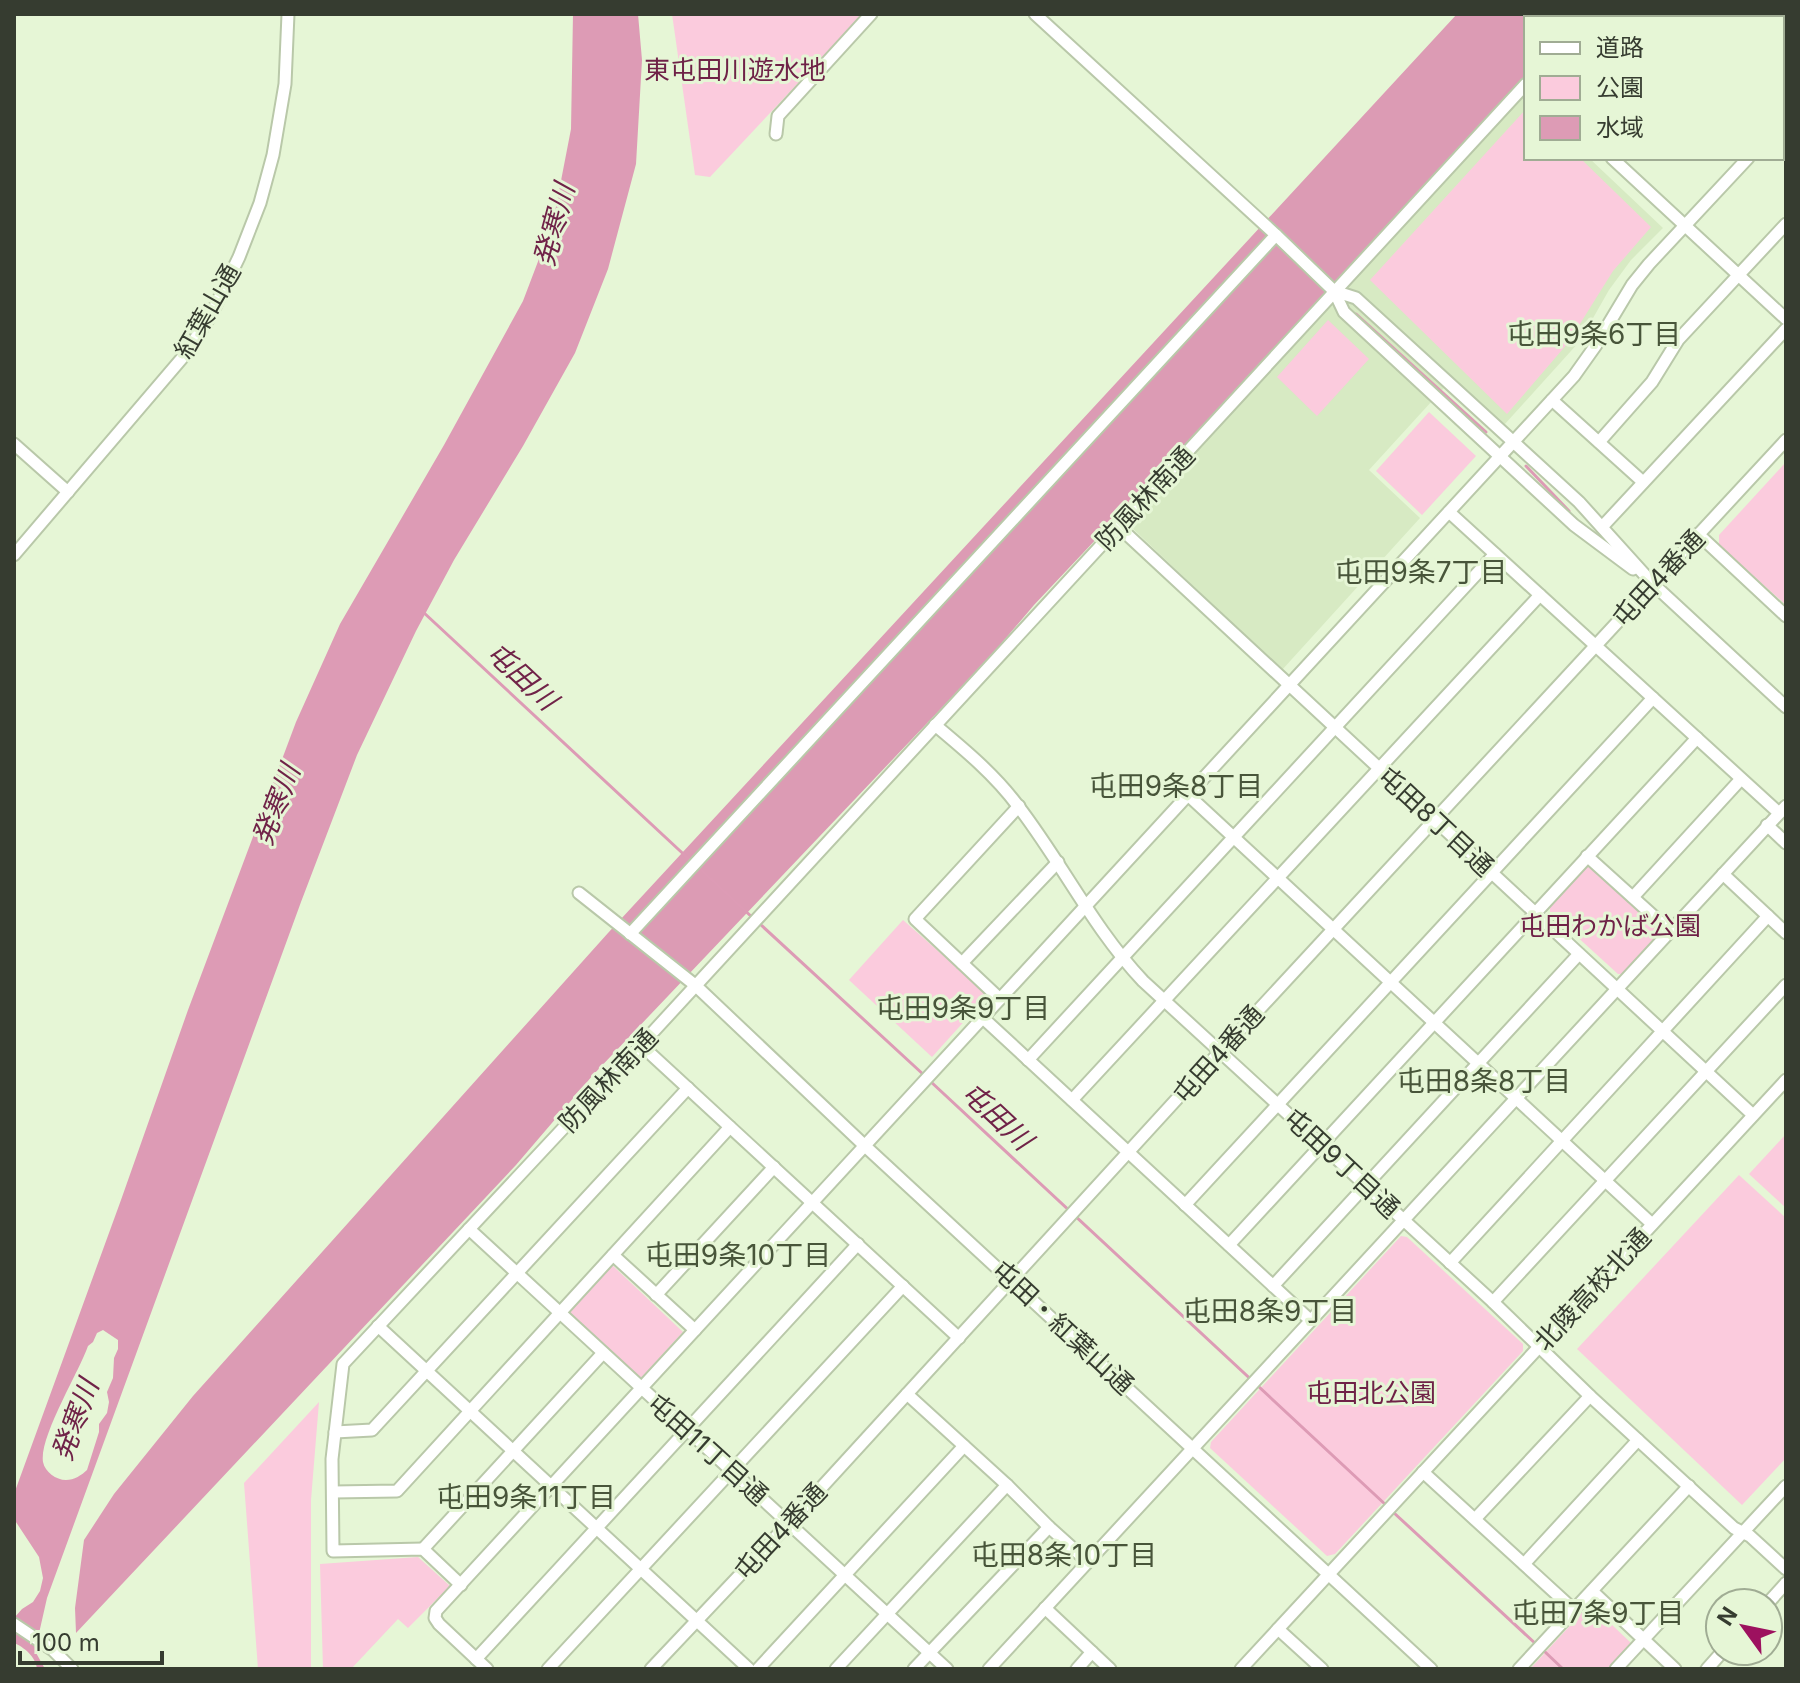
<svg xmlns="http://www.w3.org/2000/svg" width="1800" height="1683" font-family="Inter,'Noto Sans JP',sans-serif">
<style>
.built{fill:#d7eac3}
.green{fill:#fbcbdd}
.forest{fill:#dc9bb4}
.water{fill:#dd9bb5;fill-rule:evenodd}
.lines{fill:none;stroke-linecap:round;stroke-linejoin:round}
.stream{stroke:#dd9bb5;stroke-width:3}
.minor-casing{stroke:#b9c8a9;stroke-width:15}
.minor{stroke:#fff;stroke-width:11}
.labels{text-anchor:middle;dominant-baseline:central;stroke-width:6;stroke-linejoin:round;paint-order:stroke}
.park-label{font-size:26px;fill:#6f2247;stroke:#e6f6d6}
.street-label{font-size:26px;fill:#363c30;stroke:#e6f6d6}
.water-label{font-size:28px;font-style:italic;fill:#702348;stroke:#e6f6d6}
.neighbourhood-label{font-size:28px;fill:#48553a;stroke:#e6f6d6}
</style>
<rect width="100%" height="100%" fill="#e6f6d6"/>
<path class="built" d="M1524 96 1526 98V158H1589L1663 228 1631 260 1609 290 1580 341 1504 425 1453 378 1369 470 1420 518 1282 670 1129 525Z"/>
<g class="green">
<path d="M672 14H863L710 177 695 175Z"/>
<path d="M1526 109V158H1580L1651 227 1613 271 1568 343 1507 414 1370 280Z"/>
<path d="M1328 320 1369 359 1317 416 1277 377Z"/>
<path d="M1429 412 1476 456 1422 515 1376 471Z"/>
<path d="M1786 462V605L1719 545V535Z"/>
<path d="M1587 866H1591L1659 930V936L1624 974H1618L1550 912V906Z"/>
<path d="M903 920 988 995 932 1057 849 980Z"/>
<path d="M1786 1134V1208L1749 1174Z"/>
<path d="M1739 1175 1786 1218V1458L1742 1505 1577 1349Z"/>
<path d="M1401 1236 1407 1237 1523 1344V1351L1335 1554 1327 1556 1210 1448 1211 1442Z"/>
<path d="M612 1265 683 1332 641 1378 568 1313Z"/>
<path d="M319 1402 311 1500V1669H258L244 1483Z"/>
<path d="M418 1557 450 1586 408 1628 398 1619 351 1669H323L320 1564Z"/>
<path d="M1590 1604 1631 1643 1607 1669H1530Z"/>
</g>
<path class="forest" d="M1457 14H1585L1581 18H1526V78L1349 271 1034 605 989 658 593 1075 516 1165 76 1633 75 1608 84 1540 114 1494 193 1396 608 933Z"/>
<path class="water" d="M573 14H638L642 60 636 164 608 269 575 353 523 446 454 560 416 631 357 755 301 902 47 1598 35 1651 45 1669H37C36 1657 24 1647 14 1643V1618L22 1609 33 1602 40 1591 43 1578 39 1557 14 1519V1494L121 1200 188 1010 296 722 340 624 444 445 523 301 553 222 571 129ZM103 1330 118 1340V1349L114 1358 113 1378 107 1392 109 1402 107 1413 99 1424V1432L87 1470C82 1475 74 1480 66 1480 56 1480 45 1472 43 1462 39 1437 79 1372 88 1346L93 1342 97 1333Z"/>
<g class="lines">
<g class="stream">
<path d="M1734 14 1738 18"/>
<path d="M1782 58 1786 62"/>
<path d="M1356 314 1486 432"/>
<path d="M1526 466 1569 511"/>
<path d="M422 611 692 862"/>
<path d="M698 867 754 919"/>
<path d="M760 924 925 1076"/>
<path d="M930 1081 1387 1506"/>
<path d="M1393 1512 1537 1645"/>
<path d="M1543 1650 1563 1669"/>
</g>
<g class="minor-casing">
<g id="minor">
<path d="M1587 18 1591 14"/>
<path d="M1782 121 1786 116"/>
<path d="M776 134 778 116 871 14"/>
<path d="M1612 158 1786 319"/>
<path d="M1276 235 1334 291 1344 312 1574 525 1633 569"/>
<path d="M1334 291 1356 298 1579 502 1653 584 1786 707"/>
<path d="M1552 400 1643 482"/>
<path d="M1599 442 1652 382 1678 340 1786 224"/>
<path d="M14 444 68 492"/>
<path d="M1449 512 1779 813"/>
<path d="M1119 527 1753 1115"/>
<path d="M1602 527 1786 329"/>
<path d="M1698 534 1786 616"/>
<path d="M14 555 183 357 211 315 239 257 260 203 273 155 285 84 288 14"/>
<path d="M935 725C965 750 995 775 1018 806 1062 863 1093 928 1143 981L1493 1302 1590 1396 1734 1528 1750 1536 1786 1569"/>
<path d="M1188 795 1652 1224"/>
<path d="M1767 825 1786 843"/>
<path d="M1587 856 1670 931"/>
<path d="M1723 874 1786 933"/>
<path d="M579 893 695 985 865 1146 1431 1669"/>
<path d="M1633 897 1741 779"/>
<path d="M630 934 1276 235 1035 14"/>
<path d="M962 963 1058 862"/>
<path d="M1000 999 915 919 1019 806"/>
<path d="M983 1018 1310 1320"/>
<path d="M641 1045 959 1338"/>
<path d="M1028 1060 1495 554"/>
<path d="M1072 1100 1540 595"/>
<path d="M1185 1205 1653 698"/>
<path d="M469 1229 947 1669"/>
<path d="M1229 1245 1697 738"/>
<path d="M613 1255 695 1330"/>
<path d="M1450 1263 1768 916"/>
<path d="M1273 1286 1579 954"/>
<path d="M656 1295 774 1167"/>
<path d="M1493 1302 1786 985"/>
<path d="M378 1326 749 1669"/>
<path d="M907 1394 1007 1485 1049 1527 1088 1562"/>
<path d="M335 1432 372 1430 688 1088"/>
<path d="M1423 1472 1574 1610"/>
<path d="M333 1492 397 1491 730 1127"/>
<path d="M1475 1519 1590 1396"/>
<path d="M423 1549 603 1353"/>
<path d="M1524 1564 1638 1440"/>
<path d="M461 1585 423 1549 333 1551 332 1459 343 1364 641 1045 1526 84"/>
<path d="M1592 1591 1675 1669"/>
<path d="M1768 1603 1786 1583"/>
<path d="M1045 1608 1110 1669"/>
<path d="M14 1624 53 1650 72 1669"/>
<path d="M1278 1629 1322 1669"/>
<path d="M476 1659 858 1244"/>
<path d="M487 1669 439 1624 435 1618 436 1611 1574 376 1596 345 1632 285 1649 264 1748 158"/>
<path d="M548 1669 903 1286"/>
<path d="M651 1669 789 1523 1228 1043 1786 440"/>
<path d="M758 1669 964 1446"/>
<path d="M836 1669 1007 1485"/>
<path d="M914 1669 1049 1527"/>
<path d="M989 1669 1786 806"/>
<path d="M1077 1669 1092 1652"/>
<path d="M1241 1669 1786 1080"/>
<path d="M1519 1669 1689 1486"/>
<path d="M1616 1669 1786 1486"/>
<path d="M1707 1669 1723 1651"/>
</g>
</g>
<use href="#minor" class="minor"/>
</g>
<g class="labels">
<g class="park-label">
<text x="735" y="69">東屯田川遊水地</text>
<text x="1610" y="925">屯田わかば公園</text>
<text x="1371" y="1392">屯田北公園</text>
</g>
<g class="street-label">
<text transform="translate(207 311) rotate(-60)">紅葉山通</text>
<text transform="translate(1145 498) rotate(-47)">防風林南通</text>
<text transform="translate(1658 578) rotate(-47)">屯田4番通</text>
<text transform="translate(1436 821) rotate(43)">屯田8丁目通</text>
<text transform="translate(1218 1054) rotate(-48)">屯田4番通</text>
<text transform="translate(608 1080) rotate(-47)">防風林南通</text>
<text transform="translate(1342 1163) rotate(43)">屯田9丁目通</text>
<text transform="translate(1592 1289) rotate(-47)">北陵高校北通</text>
<text transform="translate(1063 1327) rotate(43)">屯田・紅葉山通</text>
<text transform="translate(708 1449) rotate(42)">屯田11丁目通</text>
<text transform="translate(780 1531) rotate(-47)">屯田4番通</text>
</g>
<g class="water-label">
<text transform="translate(554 225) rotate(-75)">発寒川</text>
<text transform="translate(522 676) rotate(43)">屯田川</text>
<text transform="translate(276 805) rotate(-69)">発寒川</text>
<text transform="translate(997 1116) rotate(43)">屯田川</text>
<text transform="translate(75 1420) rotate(-70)">発寒川</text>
</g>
<g class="neighbourhood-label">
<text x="1594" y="334">屯田9条6丁目</text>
<text x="1421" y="572">屯田9条7丁目</text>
<text x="1176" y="786">屯田9条8丁目</text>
<text x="963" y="1008">屯田9条9丁目</text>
<text x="1484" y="1081">屯田8条8丁目</text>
<text x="738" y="1255">屯田9条10丁目</text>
<text x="1270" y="1311">屯田8条9丁目</text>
<text x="526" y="1497">屯田9条11丁目</text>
<text x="1064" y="1555">屯田8条10丁目</text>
<text x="1598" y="1613">屯田7条9丁目</text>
</g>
</g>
<rect width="1800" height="1683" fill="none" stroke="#363c30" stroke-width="32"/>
<rect x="1524" y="16" width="260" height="144" fill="#e6f6d6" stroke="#a0ac94" stroke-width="2"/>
<rect x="1540" y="42" width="40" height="12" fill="#ffffff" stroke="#a0ac94" stroke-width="2"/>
<text x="1596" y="56" font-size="24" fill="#363c30">道路</text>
<rect x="1540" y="76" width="40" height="24" fill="#fbcbdd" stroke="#a0ac94" stroke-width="2"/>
<text x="1596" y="96" font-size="24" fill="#363c30">公園</text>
<rect x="1540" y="116" width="40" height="24" fill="#dd9bb5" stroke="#a0ac94" stroke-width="2"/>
<text x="1596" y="136" font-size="24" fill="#363c30">水域</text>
<g transform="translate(1744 1627) rotate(303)"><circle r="38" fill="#e6f6d6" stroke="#a0ac94" stroke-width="2"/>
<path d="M0-6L14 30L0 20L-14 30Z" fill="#9d115f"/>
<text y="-12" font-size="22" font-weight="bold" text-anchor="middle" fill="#363c30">N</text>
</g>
<path d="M20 1651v12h142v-12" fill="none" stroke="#363c30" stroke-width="4"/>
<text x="32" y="1651" font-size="24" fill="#363c30" stroke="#e6f6d6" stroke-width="6" paint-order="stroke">100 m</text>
</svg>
